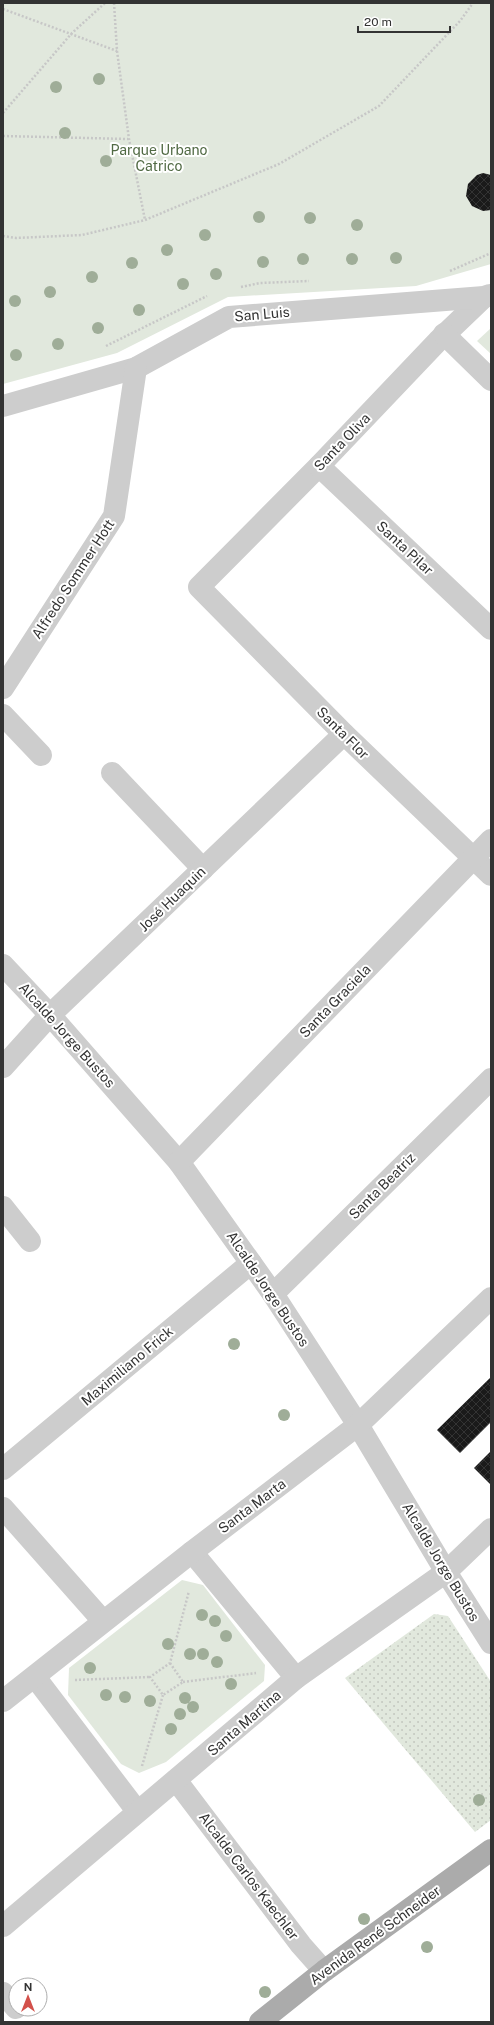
<svg xmlns="http://www.w3.org/2000/svg" width="494" height="2025" font-family="'Public Sans',sans-serif">
<style>
.grass{fill:url(#grass-dots)}
.park{fill:#e1e8dd}
.building{fill:url(#building-cross-hatch)}
.lines{fill:none;stroke-linecap:round;stroke-linejoin:round}
.path{stroke:#c7c7c7;stroke-width:2.5;stroke-dasharray:2 2;stroke-linecap:butt}
.minor{stroke:#cdcdcd;stroke-width:22}
.major{stroke:#ababab;stroke-width:22}
.tree{fill:#9fad98}
.labels{text-anchor:middle;dominant-baseline:central;stroke-width:4;stroke-linejoin:round;paint-order:stroke}
.park-label{font-size:14px;fill:#516a44;stroke:#fff}
.street-label{font-size:14px;fill:#333;stroke:#fff}
</style>
<defs>
<pattern id="grass-dots" width="8" height="8" patternUnits="userSpaceOnUse"><rect width="8" height="8" fill="#e1e8dd"/><path d="M2 2h.1M6 6h.1" fill="none" stroke="#c2c7be" stroke-width="1.8" stroke-linecap="round"/></pattern>
<pattern id="building-cross-hatch" width="8" height="8" patternUnits="userSpaceOnUse"><rect width="8" height="8" fill="#1a1a1a"/><path d="M0 0l8 8M0 8l8-8" fill="none" stroke="#333"/></pattern>
</defs>
<rect width="100%" height="100%" fill="#fff"/>
<path class="grass" d="M434 1614 448 1616 491 1682V1820L475 1832 345 1678Z"/>
<g class="park">
<path d="M3 3H491V264L416 286 228 297 117 353 3 384Z"/>
<path d="M491 328V354L477 341Z"/>
<path d="M182 1580 203 1585 265 1665 264 1681 166 1762 139 1773 121 1764 68 1695 69 1668Z"/>
</g>
<g class="building">
<path d="M483 173 491 175V210L483 211 472 206 466 196 468 184 477 175Z"/>
<path d="M491 1377V1422L460 1453 437 1430Z"/>
<path d="M491 1451V1485L474 1468Z"/>
</g>
<g class="lines">
<g class="path">
<path d="M114 3 117 51 129 139 145 220"/>
<path d="M3 9 117 51"/>
<path d="M3 113 72 33 105 3"/>
<path d="M3 136 128 139"/>
<path d="M3 236 16 238 82 235 145 220 279 164 379 106 460 21 473 3"/>
<path d="M450 271 491 253"/>
<path d="M241 287 260 283 309 281"/>
<path d="M106 346 207 296"/>
<path d="M170 1663 183 1682 163 1695 150 1677 170 1663 189 1591"/>
<path d="M75 1680 150 1677"/>
<path d="M183 1682 256 1673"/>
<path d="M142 1766 163 1695"/>
</g>
<g class="minor">
<path d="M484 297 438 341 319 466 199 587 344 734 491 875"/>
<path d="M444 334 491 380"/>
<path d="M3 406 136 368 229 317 484 297 490 295"/>
<path d="M319 466 491 629"/>
<path d="M3 688 114 516 136 368"/>
<path d="M3 715 41 755"/>
<path d="M112 773 203 869"/>
<path d="M3 965 50 1015 179 1162 273 1294 358 1425 446 1572 491 1643"/>
<path d="M3 1067 50 1015 344 734"/>
<path d="M179 1162 491 840"/>
<path d="M3 1207 30 1241"/>
<path d="M273 1294 491 1079"/>
<path d="M3 1469 251 1263"/>
<path d="M3 1508 103 1621"/>
<path d="M192 1552 296 1678"/>
<path d="M35 1677 137 1811"/>
<path d="M3 1701 192 1552 358 1425 491 1298"/>
<path d="M176 1780 301 1945 324 1971"/>
<path d="M3 1926 296 1678 446 1572 491 1529"/>
<path d="M3 1993 16 2008"/>
</g>
<path class="major" d="M260 2022 324 1971 491 1850"/>
</g>
<g class="tree">
<circle cx="99" cy="79" r="6"/>
<circle cx="56" cy="87" r="6"/>
<circle cx="65" cy="133" r="6"/>
<circle cx="106" cy="161" r="6"/>
<circle cx="259" cy="217" r="6"/>
<circle cx="310" cy="218" r="6"/>
<circle cx="357" cy="225" r="6"/>
<circle cx="205" cy="235" r="6"/>
<circle cx="167" cy="250" r="6"/>
<circle cx="396" cy="258" r="6"/>
<circle cx="303" cy="259" r="6"/>
<circle cx="352" cy="259" r="6"/>
<circle cx="263" cy="262" r="6"/>
<circle cx="132" cy="263" r="6"/>
<circle cx="216" cy="274" r="6"/>
<circle cx="92" cy="277" r="6"/>
<circle cx="183" cy="284" r="6"/>
<circle cx="50" cy="292" r="6"/>
<circle cx="15" cy="301" r="6"/>
<circle cx="139" cy="310" r="6"/>
<circle cx="98" cy="328" r="6"/>
<circle cx="58" cy="344" r="6"/>
<circle cx="16" cy="355" r="6"/>
<circle cx="234" cy="1344" r="6"/>
<circle cx="284" cy="1415" r="6"/>
<circle cx="202" cy="1615" r="6"/>
<circle cx="215" cy="1621" r="6"/>
<circle cx="226" cy="1636" r="6"/>
<circle cx="168" cy="1644" r="6"/>
<circle cx="190" cy="1654" r="6"/>
<circle cx="203" cy="1654" r="6"/>
<circle cx="217" cy="1662" r="6"/>
<circle cx="90" cy="1668" r="6"/>
<circle cx="231" cy="1684" r="6"/>
<circle cx="106" cy="1695" r="6"/>
<circle cx="125" cy="1697" r="6"/>
<circle cx="185" cy="1698" r="6"/>
<circle cx="150" cy="1701" r="6"/>
<circle cx="193" cy="1707" r="6"/>
<circle cx="180" cy="1714" r="6"/>
<circle cx="171" cy="1729" r="6"/>
<circle cx="479" cy="1800" r="6"/>
<circle cx="364" cy="1919" r="6"/>
<circle cx="427" cy="1947" r="6"/>
<circle cx="265" cy="1992" r="6"/>
</g>
<g class="labels">
<g class="park-label">
<text x="159" y="150">Parque Urbano<tspan x="159" dy="16">Catrico</tspan></text>
</g>
<g class="street-label">
<text transform="translate(262 314) rotate(-5)">San Luis</text>
<text transform="translate(342 442) rotate(-46)">Santa Oliva</text>
<text transform="translate(405 548) rotate(43)">Santa Pilar</text>
<text transform="translate(73 579) rotate(-57)">Alfredo Sommer Hott</text>
<text transform="translate(343 733) rotate(45)">Santa Flor</text>
<text transform="translate(172 899) rotate(-44)">José Huaquin</text>
<text transform="translate(335 1001) rotate(-46)">Santa Graciela</text>
<text transform="translate(67 1035) rotate(48)">Alcalde Jorge Bustos</text>
<text transform="translate(382 1186) rotate(-45)">Santa Beatriz</text>
<text transform="translate(268 1289) rotate(56)">Alcalde Jorge Bustos</text>
<text transform="translate(127 1366) rotate(-40)">Maximiliano Frick</text>
<text transform="translate(252 1506) rotate(-37)">Santa Marta</text>
<text transform="translate(441 1562) rotate(59)">Alcalde Jorge Bustos</text>
<text transform="translate(244 1723) rotate(-41)">Santa Martina</text>
<text transform="translate(249 1876) rotate(53)">Alcalde Carlos Kaechler</text>
<text transform="translate(375 1935) rotate(-36)">Avenida René Schneider</text>
</g>
</g>
<rect width="494" height="2025" fill="none" stroke="#333333" stroke-width="8"/>
<g transform="translate(28 1997)"><circle r="19" fill="#ffffff" stroke="#adadad"/>
<path d="M0-3L7 15L0 10L-7 15Z" fill="#d3514b"/>
<text y="-6" font-size="11" font-weight="bold" text-anchor="middle" fill="#333333">N</text>
</g>
<path d="M358 26v6h92v-6" fill="none" stroke="#333333" stroke-width="2"/>
<text x="364" y="26" font-size="12" fill="#333333" stroke="#ffffff" stroke-width="3" paint-order="stroke">20 m</text>
</svg>
